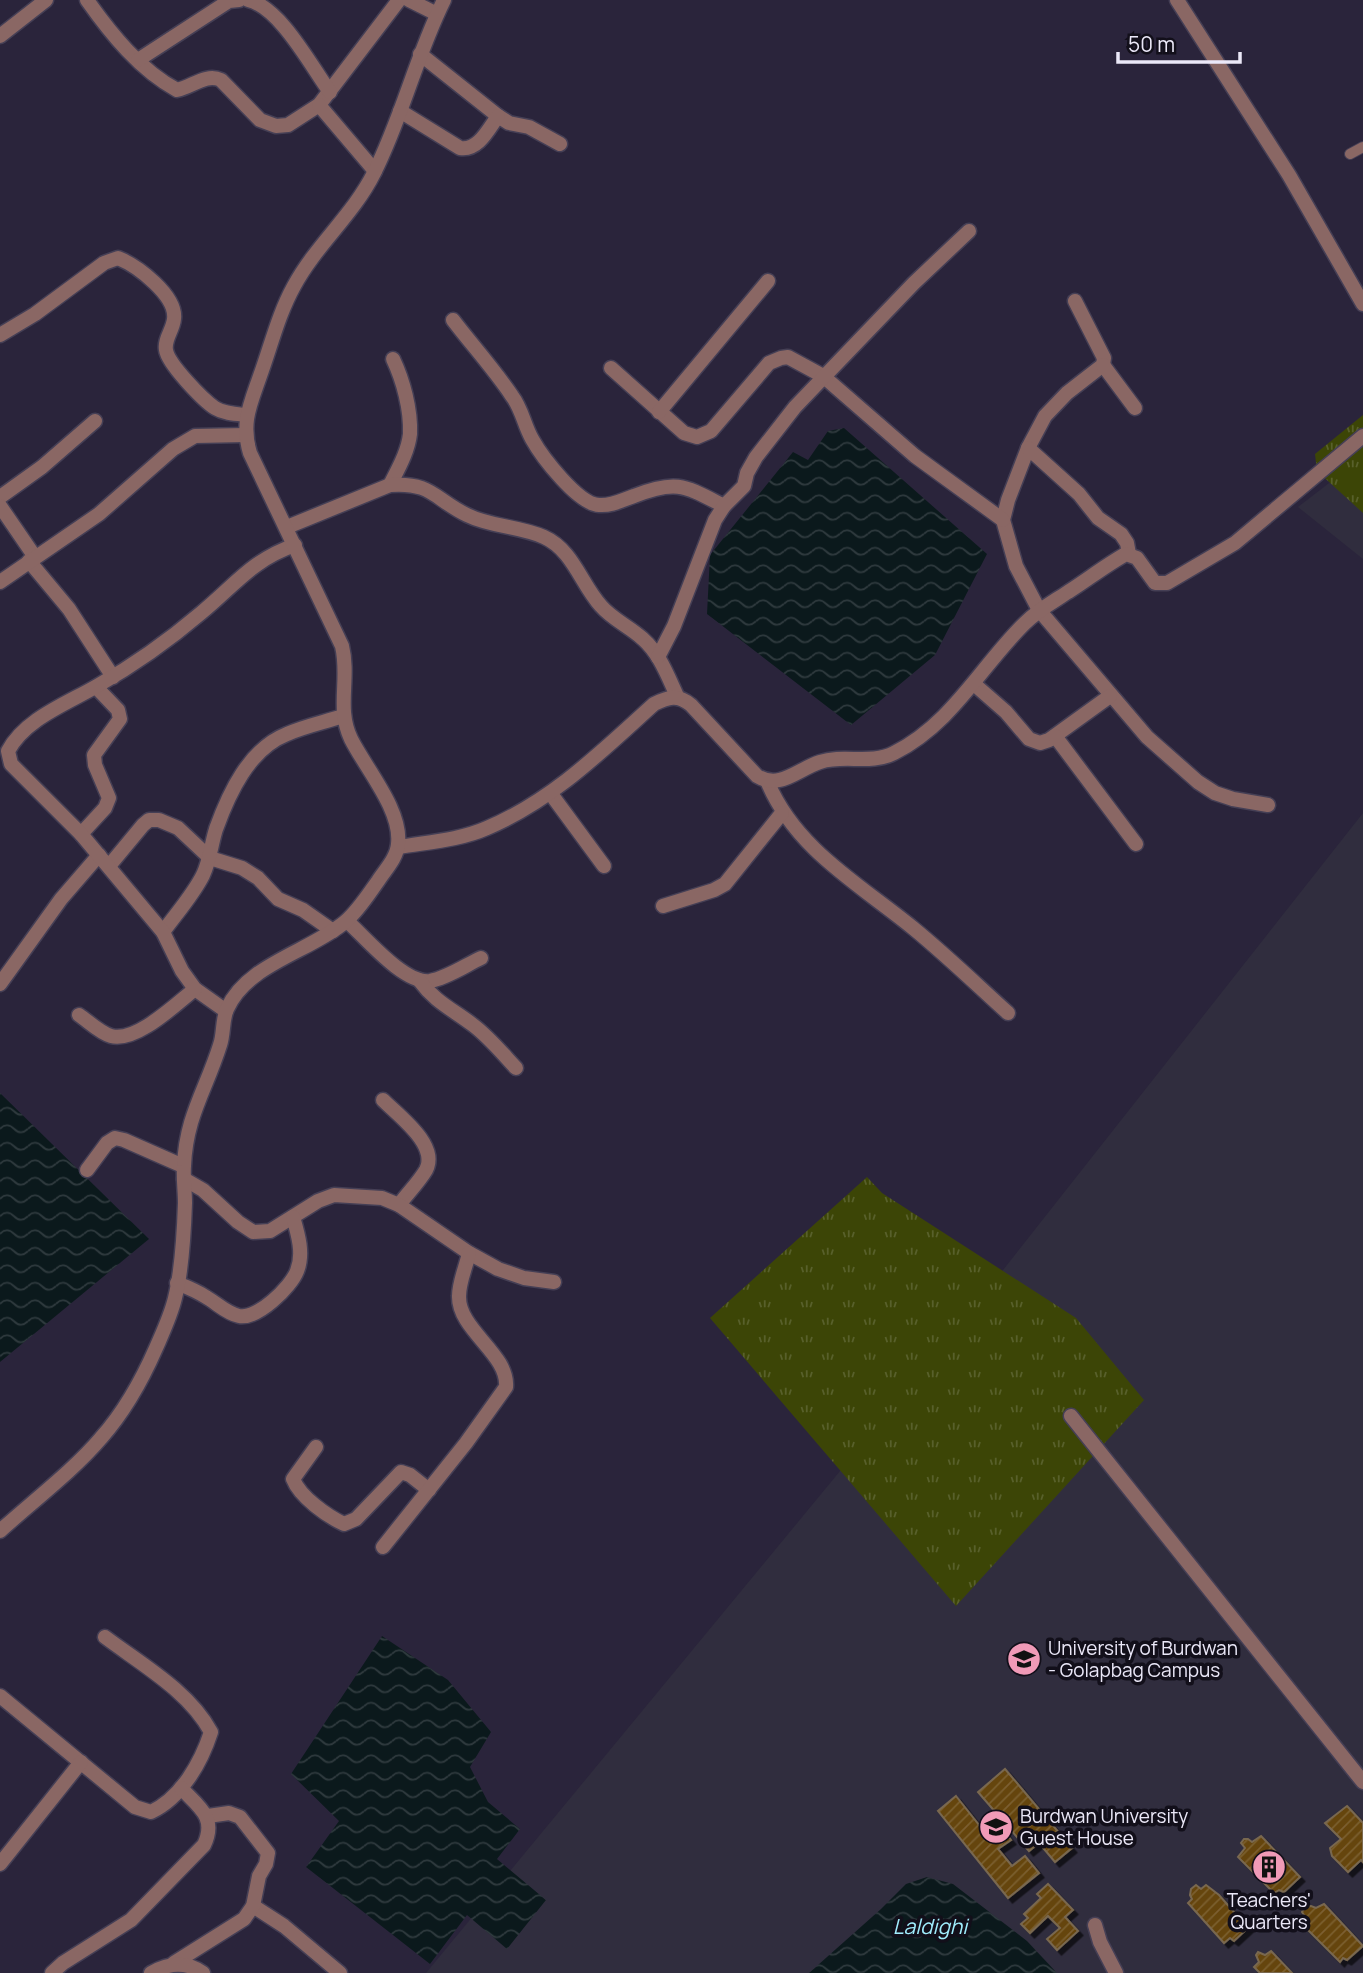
<svg xmlns="http://www.w3.org/2000/svg" width="1363" height="1973" font-family="Manrope,sans-serif">
<style>
.education{fill:#302d3e}
.grass{fill:url(#grass-tufts)}
.water{fill:url(#water-waves)}
.building{fill:url(#building-hatch);stroke:#796850;stroke-width:2;filter:url(#shadow)}
.lines{fill:none;stroke-linecap:round;stroke-linejoin:round}
.lane-casing{stroke:#453f55;stroke-width:12}
.street-casing{stroke:#453f55;stroke-width:17}
.lane{stroke:#8a6764;stroke-width:10}
.street{stroke:#8a6764;stroke-width:14}
.labels{text-anchor:middle;dominant-baseline:central;stroke-width:7;stroke-linejoin:round;paint-order:stroke}
.poi-label{font-size:19px;fill:#ebe8f8;stroke:#120f1a;text-anchor:start}
.water-label{font-size:21px;font-style:italic;fill:#a0edfd;stroke:#120f1a}
</style>
<defs>
<pattern id="grass-tufts" width="24" height="20" patternUnits="userSpaceOnUse" patternTransform="scale(1.75)"><rect width="24" height="20" fill="#3c4506"/><path d="M3 7l-1-3M5 7V3M7 7l1-3M15 17l-1-3M17 17v-4M19 17l1-3" fill="none" stroke="#58602b"/></pattern>
<pattern id="water-waves" width="16" height="10" patternUnits="userSpaceOnUse" patternTransform="scale(1.75)"><rect width="16" height="10" fill="#0b191c"/><path d="M0 5q4-4 8 0t8 0" fill="none" stroke="#2f3a3e"/></pattern>
<pattern id="building-hatch" width="6" height="6" patternUnits="userSpaceOnUse" patternTransform="scale(1.75)"><rect width="6" height="6" fill="#65440c"/><path d="M-1 1l2-2M0 6l6-6M5 7l2-2" fill="none" stroke="#7b5f30"/></pattern>
<filter id="shadow"><feDropShadow dx="4.5" dy="4.5" stdDeviation="0" flood-color="#0009"/></filter>
</defs>
<rect width="100%" height="100%" fill="#2a243b"/>
<g class="education">
<path d="M1363 457V559L1298 507Z"/>
<path d="M1363 813V1973H426L944 1345Z"/>
</g>
<g class="grass">
<path d="M1363 415V513L1317 471 1315 454Z"/>
<path d="M867 1177 882 1193 1076 1318 1144 1400 956 1606 710 1318Z"/>
</g>
<g class="water">
<path d="M844 428 987 554 935 655 851 725 707 614 710 555 793 452 808 460 828 431Z"/>
<path d="M0 1093 149 1239 0 1362Z"/>
<path d="M382 1636 448 1680 491 1732 470 1767 488 1802 520 1829 497 1859 546 1900 507 1949 467 1915 430 1964 306 1867 339 1821 291 1774Z"/>
<path d="M927 1877 953 1884 1027 1941 1057 1973H809L881 1909 906 1884Z"/>
</g>
<g class="building">
<path d="M1005 1769 1072 1848 1055 1862 1039 1843 1029 1851 978 1792Z"/>
<path d="M956 1796 991 1840 1003 1830 1011 1840 998 1849 1012 1866 1025 1856 1039 1873 1008 1898 938 1811Z"/>
<path d="M1347 1806 1363 1823V1862L1361 1860 1348 1872 1332 1856 1330 1848 1341 1839 1325 1823Z"/>
<path d="M1261 1836 1300 1877 1284 1892 1279 1890 1274 1893 1238 1857 1245 1848 1241 1843 1244 1839H1248L1252 1842Z"/>
<path d="M1048 1884 1073 1910 1065 1917 1078 1931 1057 1950 1047 1939 1060 1928 1048 1916 1030 1933 1021 1924 1028 1918 1024 1914 1041 1898 1037 1894Z"/>
<path d="M1196 1885 1201 1889 1206 1885 1219 1895 1248 1928 1234 1941 1230 1938 1224 1943 1188 1903 1192 1899 1190 1895 1191 1889Z"/>
<path d="M1324 1904 1363 1946 1347 1960 1343 1958 1340 1962 1301 1923 1306 1918 1302 1912 1305 1907 1311 1906 1316 1908Z"/>
<path d="M1271 1951 1292 1973H1260L1254 1967 1259 1962 1256 1955 1258 1952 1265 1955Z"/>
</g>
<g class="lines">
<g class="lane-casing">
<path id="lane" d="M1350 154 1363 147"/>
</g>
<g class="street-casing">
<g id="street">
<path d="M87 0C111 34 140 70 177 90 192 87 206 73 221 80L260 120 276 126 288 125 319 105 399 0"/>
<path d="M248 0C280 7 311 66 330 92"/>
<path d="M409 0 437 14"/>
<path d="M1177 0 1289 175 1363 304"/>
<path d="M0 36 46 0"/>
<path d="M420 54 498 116 509 123 529 127 560 144"/>
<path d="M138 60 229 1 239 0"/>
<path d="M319 105 375 171"/>
<path d="M400 111 460 148C478 151 488 130 498 116"/>
<path d="M1075 301 1104 358 1103 365 1067 393 1045 416 1028 448 1008 500 1003 520 1016 566 1039 610 1147 737 1198 782 1215 793 1233 799 1268 805"/>
<path d="M453 320C472 345 494 369 512 396 522 409 524 425 532 439 542 457 578 504 599 505 612 506 622 500 634 496 677 479 685 486 724 506"/>
<path d="M0 335 35 314 104 263 118 258C138 266 177 296 174 319 173 330 164 339 166 350 168 364 203 400 215 408 225 414 236 414 247 415"/>
<path d="M1103 365 1135 408"/>
<path d="M611 368 684 433 697 437 711 431 769 363 781 358 788 357 823 376 915 456 1003 520"/>
<path d="M659 412 768 281"/>
<path d="M1028 448 1079 494 1098 518 1121 534 1127 543 1129 554"/>
<path d="M390 485C398 469 408 452 410 434 411 409 403 380 393 359"/>
<path d="M0 497 42 467 95 421"/>
<path d="M0 506 35 557"/>
<path d="M287 527 390 485C432 482 434 499 467 515 491 527 519 526 544 537 573 550 581 584 601 606 612 619 630 627 643 639 660 654 668 677 678 698"/>
<path d="M29 561 69 609 113 677"/>
<path d="M0 582 99 514 173 449 195 436 245 435"/>
<path d="M658 657 674 626 715 520 724 506 744 486 747 473 756 457 795 407 914 283 969 231"/>
<path d="M974 684 1006 712 1029 739 1040 743 1049 740 1110 696"/>
<path d="M1055 736 1136 844"/>
<path d="M768 783C796 849 859 884 913 928 946 955 977 985 1008 1013"/>
<path d="M551 794 604 866"/>
<path d="M81 834 105 808 109 798 95 765 94 755 120 719 118 710 96 687"/>
<path d="M399 847C428 842 460 840 487 828 553 800 602 751 654 704 668 697 678 694 691 705L757 776C780 790 798 769 820 762 844 754 871 765 894 753 952 724 981 666 1025 623 1038 610 1053 602 1068 592 1087 580 1106 565 1126 554L1137 558 1155 583H1167L1235 543 1363 436"/>
<path d="M109 866 143 825 149 820H159L178 828 210 858 242 868 258 878 278 899 303 910 333 931"/>
<path d="M663 906 714 890 725 884 782 813"/>
<path d="M347 921C366 938 404 984 430 981 447 978 466 965 481 958"/>
<path d="M163 932C176 914 193 895 203 875 210 860 211 845 216 829 229 793 249 749 287 734 305 726 325 722 343 716"/>
<path d="M419 980C435 1002 452 1009 473 1025 489 1037 502 1053 516 1068"/>
<path d="M0 984 61 899 99 855"/>
<path d="M226 1011 195 989 182 971 163 932 81 834 11 764 8 751C25 719 66 704 97 686 134 665 168 641 201 613 235 585 252 560 295 545"/>
<path d="M79 1015C88 1021 100 1033 111 1036 136 1043 176 1004 195 989"/>
<path d="M383 1100C399 1116 439 1145 426 1170 419 1182 407 1194 399 1205"/>
<path d="M87 1170 107 1143 115 1138 124 1140 183 1166"/>
<path d="M184 1179 203 1190 238 1222 253 1232 270 1231 318 1201 334 1195 382 1198 399 1205 469 1253 498 1269 524 1278 554 1282"/>
<path d="M177 1283C187 1287 197 1291 206 1297 218 1304 226 1313 239 1316 257 1320 291 1287 297 1271 304 1254 298 1234 293 1217"/>
<path d="M1071 1416 1363 1782"/>
<path d="M316 1447 293 1479C300 1497 327 1516 344 1524L356 1519 401 1472 410 1475 429 1490"/>
<path d="M0 1531C32 1502 74 1470 101 1438 125 1411 142 1380 156 1348 163 1332 171 1315 175 1298 182 1270 184 1232 185 1203 185 1191 183 1178 184 1166 186 1116 206 1090 220 1045 224 1034 222 1020 227 1009 247 964 309 952 345 922 358 911 368 895 378 881 385 870 397 858 398 844 402 810 366 769 351 739 336 708 350 679 342 646L250 453C241 423 250 405 260 376 271 346 278 315 294 286 316 245 353 215 374 173 402 118 416 56 444 0"/>
<path d="M383 1547 466 1443 506 1387C509 1354 458 1330 459 1296 459 1282 466 1267 469 1253"/>
<path d="M0 1696 135 1807 151 1812C181 1798 201 1763 211 1732 189 1691 141 1664 105 1637"/>
<path d="M0 1864 81 1762"/>
<path d="M253 1906 284 1926 340 1973"/>
<path d="M1095 1925 1100 1942 1116 1973"/>
<path d="M174 1963 244 1919 253 1906 259 1876 266 1864 268 1853 240 1817 229 1813 208 1816"/>
<path d="M52 1973 63 1963 131 1920 204 1845C217 1817 199 1807 181 1788"/>
<path d="M151 1973C169 1963 186 1961 203 1973"/>
</g>
</g>
<use href="#lane" class="lane"/>
<use href="#street" class="street"/>
</g>
<defs>
<g id="university-disc" transform="scale(1.75)"><circle r="9.5" fill="#f09ab7" stroke="#120f1a"/><path d="M0-5L7-2L0 1L-7-2ZM-4 1L0 2.5L4 1V4Q0 6-4 4Z" fill="#111"/></g>
<g id="building-disc" transform="scale(1.75)"><circle r="9.5" fill="#f09ab7" stroke="#120f1a"/><path d="M-4-6H4V6H1V3H-1V6H-4ZM-2.5-4.3h1.7v1.8h-1.7ZM.8-4.3h1.7v1.8H.8ZM-2.5-1h1.7V.8h-1.7ZM.8-1h1.7V.8H.8Z" fill="#111"/></g>
</defs>
<g fill-rule="evenodd">
<use href="#university-disc" x="1024" y="1659"/>
<use href="#university-disc" x="996" y="1827"/>
<use href="#building-disc" x="1269" y="1867"/>
</g>
<g class="labels">
<g class="poi-label">
<text x="1048" y="1648">University of Burdwan<tspan x="1048" dy="22">- Golapbag Campus</tspan></text>
<text x="1020" y="1816">Burdwan University<tspan x="1020" dy="22">Guest House</tspan></text>
<text x="1269" y="1900" text-anchor="middle">Teachers'<tspan x="1269" dy="22">Quarters</tspan></text>
</g>
<g class="water-label">
<text x="930" y="1926">Laldighi</text>
</g>
</g>
<path d="M1118 52v10h122v-10" fill="none" stroke="#ebe8f8" stroke-width="3.5"/>
<text x="1128" y="52" font-size="21" fill="#ebe8f8" stroke="#120f1a" stroke-width="5" paint-order="stroke">50 m</text>
</svg>
